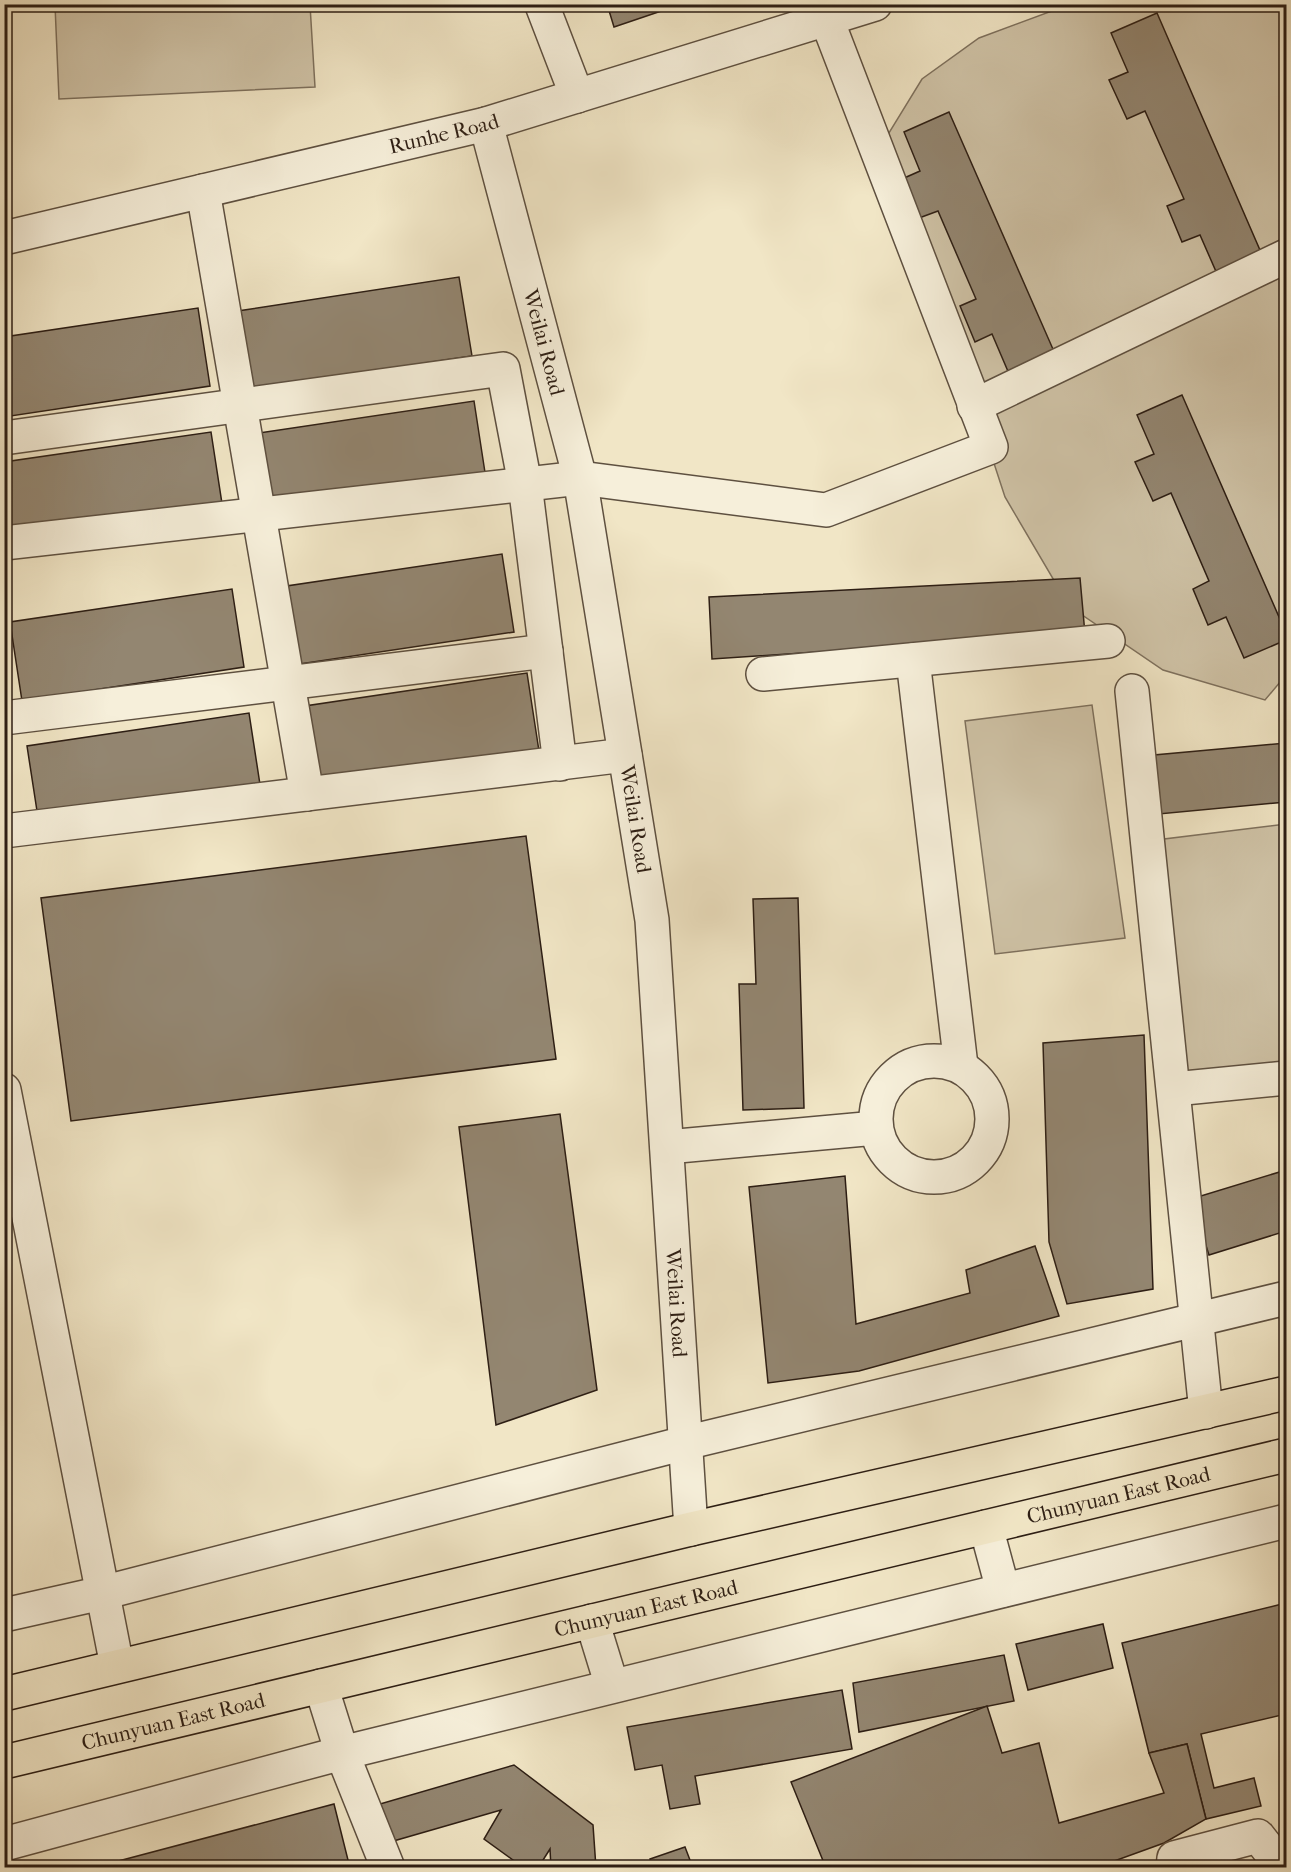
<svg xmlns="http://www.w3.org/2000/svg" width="1291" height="1872" font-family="'IM FELL French Canon',serif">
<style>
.green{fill:#d0c4a8;stroke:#7e715e;stroke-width:1.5}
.building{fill:#938671;stroke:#2d1e14;stroke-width:1.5}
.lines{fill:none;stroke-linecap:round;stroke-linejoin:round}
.minor-casing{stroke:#5e5040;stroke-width:36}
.major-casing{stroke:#2d1e14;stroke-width:36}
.minor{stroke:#f6efda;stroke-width:33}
.major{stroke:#f1e6c6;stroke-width:33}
.labels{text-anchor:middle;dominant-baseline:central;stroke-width:6;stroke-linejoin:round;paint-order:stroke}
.street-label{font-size:21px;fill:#2d1e14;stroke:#f6efda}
</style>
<rect width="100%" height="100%" fill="#f1e6c6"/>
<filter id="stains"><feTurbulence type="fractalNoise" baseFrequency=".00333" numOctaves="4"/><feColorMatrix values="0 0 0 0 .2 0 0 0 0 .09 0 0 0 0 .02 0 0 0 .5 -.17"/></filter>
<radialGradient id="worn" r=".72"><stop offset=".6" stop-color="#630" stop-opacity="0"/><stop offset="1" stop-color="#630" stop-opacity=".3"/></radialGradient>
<g class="green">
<path d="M55 5H310L315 87 59 99Z"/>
<path d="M1068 5H1286V675L1265 700 1163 670 1069 606 1005 497 887 136 922 79 979 38Z"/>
<path d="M1092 705 1125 938 995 954 965 721Z"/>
<path d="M1286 824V1078L1174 1089 1148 841Z"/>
</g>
<g class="building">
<path d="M607 4H682L614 27Z"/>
<path d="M1157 13 1263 257 1218 276 1200 235 1182 242 1167 206 1184 199 1145 111 1127 119 1109 80 1128 72 1111 33Z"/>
<path d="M949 112 1056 356 1010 376 992 334 975 342 960 306 976 299 938 211 919 218 902 179 920 171 904 132Z"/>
<path d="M459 277 472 356 250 389 238 311Z"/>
<path d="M198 308 210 386 4 417V337Z"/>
<path d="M1182 395 1286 633V640L1244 658 1226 617 1208 625 1193 589 1209 581 1171 493 1153 501 1135 462 1154 454 1137 415Z"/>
<path d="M474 401 486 479 265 512 252 434Z"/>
<path d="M211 432 223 510 4 543V462Z"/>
<path d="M502 554 514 632 293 665 280 587Z"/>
<path d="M1080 578 1085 634 712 659 709 597Z"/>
<path d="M232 589 244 667 22 701 10 622Z"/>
<path d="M527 673 539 751 317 784 305 706Z"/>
<path d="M249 713 261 791 39 824 27 746Z"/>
<path d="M1286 743V802L1148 815 1143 756Z"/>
<path d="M526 836 556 1059 71 1121 41 898Z"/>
<path d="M798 898 804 1108 743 1110 739 984H756L753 899Z"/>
<path d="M1144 1035 1153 1289 1067 1304 1049 1242 1043 1043Z"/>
<path d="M560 1114 597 1390 496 1425 459 1127Z"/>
<path d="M1286 1170V1231L1209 1255 1191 1199Z"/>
<path d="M845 1176 856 1324 970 1293 966 1270 1035 1246 1059 1316 859 1371 768 1383 749 1187Z"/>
<path d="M1286 1603V1714L1201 1734 1214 1788 1254 1778 1261 1806 1206 1819 1187 1744 1149 1753 1122 1643Z"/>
<path d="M1103 1624 1113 1668 1028 1690 1016 1644Z"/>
<path d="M1004 1655 1014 1701 859 1732 853 1683Z"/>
<path d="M842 1690 852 1749 695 1776 700 1804 670 1809 662 1765 635 1770 627 1727Z"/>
<path d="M987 1706 1002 1753 1039 1743 1059 1823 1164 1793 1149 1753 1187 1744 1206 1819 1164 1843 1095 1868H826L791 1782Z"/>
<path d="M514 1765 593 1825 596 1868H551L550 1849 538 1868H524L484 1839 501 1810 390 1842 380 1804Z"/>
<path d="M334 1804 350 1868H92Z"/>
<path d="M685 1847 693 1868H653L650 1859Z"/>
</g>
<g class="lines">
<g class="minor-casing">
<g id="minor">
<path d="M542 5 577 96"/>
<path id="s1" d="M486 124 580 478 652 920 691 1529"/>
<path d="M203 191 307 794"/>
<path id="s2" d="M4 238 486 124 875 4"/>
<path d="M974 406 1286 256"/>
<path d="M4 438 503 369 525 484 560 764"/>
<path d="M4 543 580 478 826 510 991 447 827 20"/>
<path d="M913 660 961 1066"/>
<path d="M763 674 1108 641"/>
<path d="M1132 691 1206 1412"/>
<path d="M4 718 546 651"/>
<path d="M4 831 625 755"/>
<circle cx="934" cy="1119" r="58"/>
<path d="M1174 1089 1286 1078"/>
<path d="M4 1090 117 1666"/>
<path d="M667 1147 876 1128"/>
<path d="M986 1527 1003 1590"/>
<path d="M4 1615 102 1593 685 1443 1286 1298"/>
<path d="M592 1621 612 1686"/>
<path d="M321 1686 342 1753 388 1868"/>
<path d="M4 1844 342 1753 1286 1521"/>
<path d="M1173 1868 1174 1858 1258 1836 1283 1868"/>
</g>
</g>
<g class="major-casing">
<g id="major">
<path d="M4 1694 691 1529 1286 1393"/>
<path id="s3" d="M4 1762 1286 1455"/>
</g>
</g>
<use href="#minor" class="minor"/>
<use href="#major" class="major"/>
</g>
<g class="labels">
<g class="street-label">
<text stroke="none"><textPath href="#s2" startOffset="452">Runhe Road</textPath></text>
<text stroke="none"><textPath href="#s1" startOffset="226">Weilai Road</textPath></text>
<text stroke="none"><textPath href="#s1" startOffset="712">Weilai Road</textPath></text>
<text stroke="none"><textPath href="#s1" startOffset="1198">Weilai Road</textPath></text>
<text stroke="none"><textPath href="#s3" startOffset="1146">Chunyuan East Road</textPath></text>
<text stroke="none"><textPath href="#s3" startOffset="660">Chunyuan East Road</textPath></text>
<text stroke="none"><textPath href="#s3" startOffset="174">Chunyuan East Road</textPath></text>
</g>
</g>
<rect width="1291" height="1872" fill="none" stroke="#f1e6c6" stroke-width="24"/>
<rect x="6" y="6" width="1279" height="1860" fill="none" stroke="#2d1e14" stroke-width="3"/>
<rect x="12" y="12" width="1267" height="1848" fill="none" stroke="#2d1e14" stroke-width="1.5"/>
<rect width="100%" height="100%" filter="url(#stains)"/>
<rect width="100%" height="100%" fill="url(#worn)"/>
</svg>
